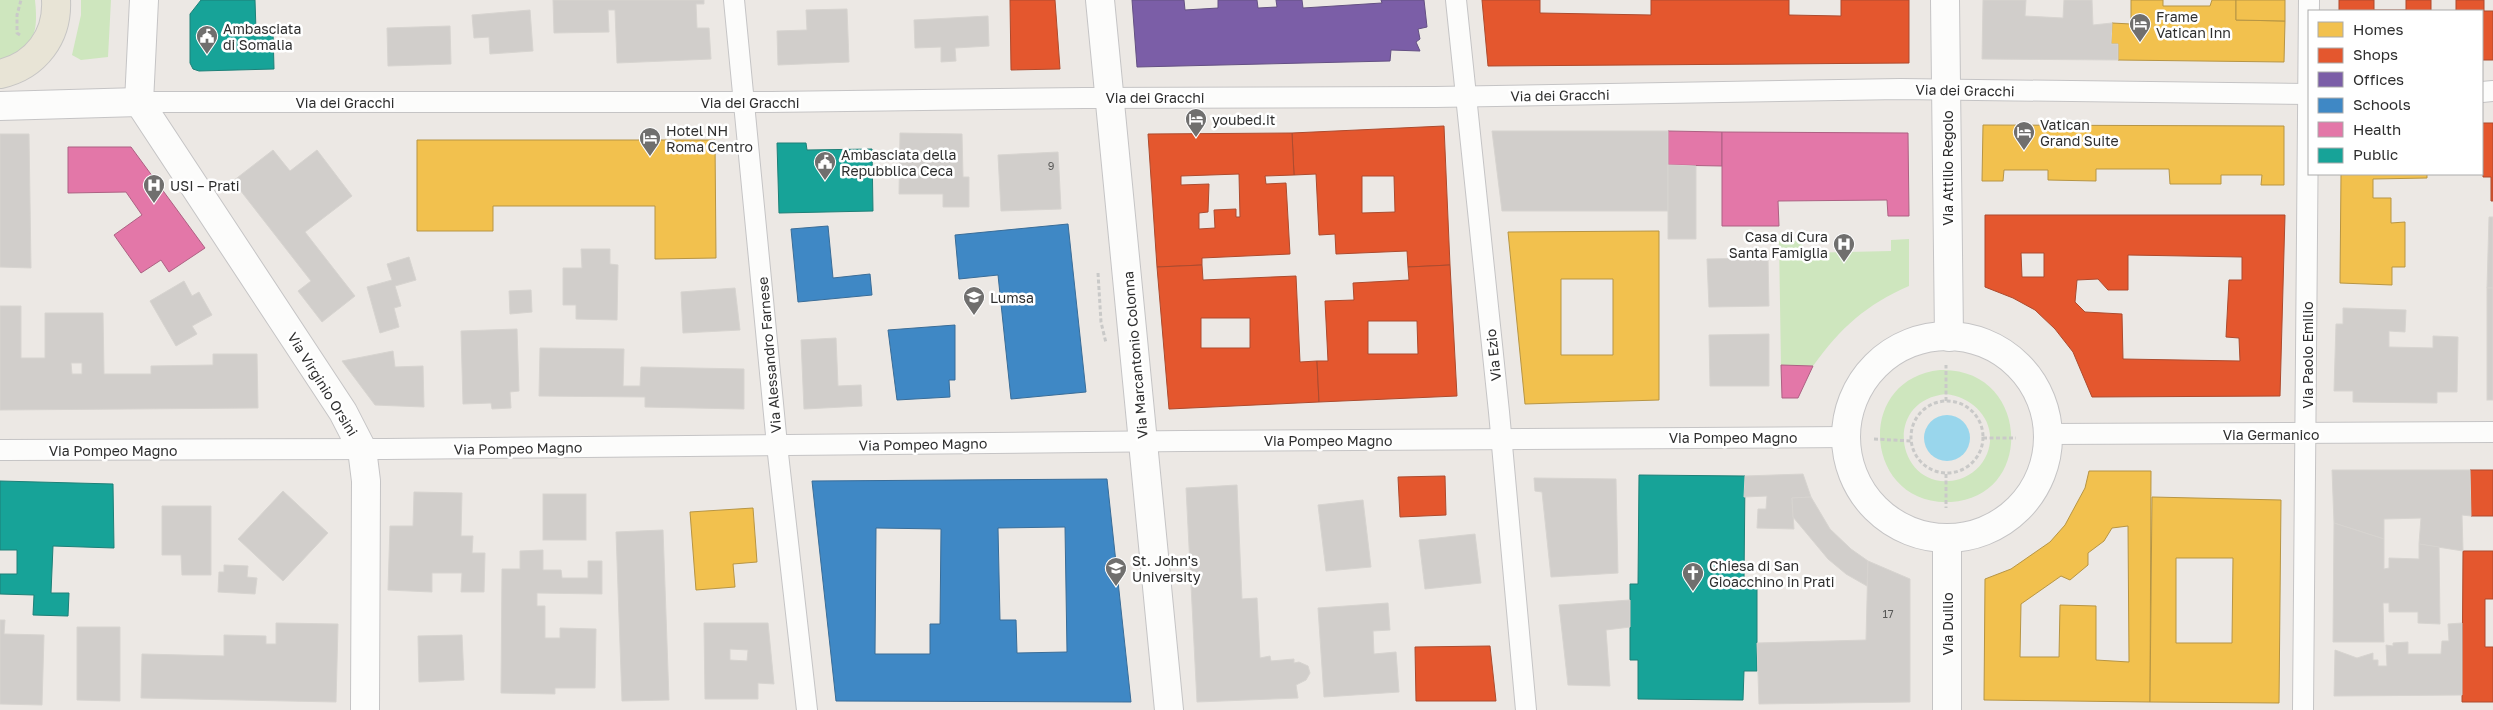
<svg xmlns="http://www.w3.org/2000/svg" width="2493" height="710" font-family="'Golos Text',sans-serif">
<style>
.green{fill:#cee6be;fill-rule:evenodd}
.water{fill:#99d6ec}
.homes{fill:#f2c14e;stroke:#b79544;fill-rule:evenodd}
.shops{fill:#e4572e;stroke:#ad4b2e;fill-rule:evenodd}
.offices{fill:#7b5ea7;stroke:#645083}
.schools{fill:#3f88c5;stroke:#3a6d98;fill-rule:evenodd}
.health{fill:#e377a8;stroke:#ad6183}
.public{fill:#17a398;stroke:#1e8078}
.building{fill:#d1cecb;stroke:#d7d4d0;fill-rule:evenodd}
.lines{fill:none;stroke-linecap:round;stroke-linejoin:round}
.street-casing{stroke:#c5c4c5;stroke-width:22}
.secondary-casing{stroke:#c5c4c5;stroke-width:30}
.primary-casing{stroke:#c6c5c4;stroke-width:30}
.path{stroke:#c9c9c8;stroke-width:3;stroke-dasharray:4 2.5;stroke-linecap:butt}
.street{stroke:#fcfcfb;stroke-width:20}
.secondary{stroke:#fcfcfb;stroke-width:28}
.primary{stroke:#e8e4d6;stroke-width:28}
.labels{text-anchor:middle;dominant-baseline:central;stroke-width:5;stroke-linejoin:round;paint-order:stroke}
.number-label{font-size:11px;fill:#585857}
.poi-label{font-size:14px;fill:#2e2e2e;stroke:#fff;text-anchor:start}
.street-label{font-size:14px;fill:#2e2e2e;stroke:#fff}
</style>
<rect width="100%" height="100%" fill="#ece8e4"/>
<g class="green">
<path d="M0 0H35C39 38 32 47 0 63Z"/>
<path d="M81 0H111L108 57 81 60 72 55 81 15Z"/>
<path d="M1909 239V286C1866 305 1841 327 1813 366L1781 365 1779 241H1802L1803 253 1891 251V240Z"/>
<path d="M1940 370C2030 367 2036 497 1951 502 1864 507 1853 379 1940 370ZM1946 394C1975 397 1999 424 1987 454 1982 466 1972 475 1960 479 1899 497 1878 401 1946 394Z"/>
</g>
<circle class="water" cx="1947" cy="438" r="23"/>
<g class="homes">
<path d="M2131 0H2163V6H2210L2212 0H2236V20L2285 21 2284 62 2118 60V44H2111L2112 23 2131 24Z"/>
<path d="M2236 0H2285V21L2236 20Z"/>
<path d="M1983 125 2284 126V185H2261L2262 175H2221V184H2170L2169 169H2096V181L2048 180V170H2004L2003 181H1982Z"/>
<path d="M417 140H715L716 258 655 259V206H493V231H417Z"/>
<path d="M2341 174H2427V178L2373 179V198H2391V223L2405 222V267H2392V285L2340 283Z"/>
<path d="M1659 231V400L1525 404 1508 232ZM1561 279H1613V355H1561Z"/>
<path d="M2089 471H2151L2150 702 1984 700 1985 579 2011 569 2050 542 2065 525 2085 488ZM2128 526 2129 662 2096 660V606L2060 605 2059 657H2020L2021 604 2061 576 2070 580 2088 565V553L2104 541 2112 528Z"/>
<path d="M2152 497 2281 500 2279 703 2150 702ZM2176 558H2233L2232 643H2176Z"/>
<path d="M753 508 757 562 733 564 735 587 696 590 690 512Z"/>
</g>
<g class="shops">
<path d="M1010 0H1055L1060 69 1011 70Z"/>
<path d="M1482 0H1540V13L1651 15V0H1789V15L1841 16V0H1909V63L1488 66Z"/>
<path d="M2339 0H2374V10H2406V0H2431V11H2339Z"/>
<path d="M2456 0H2484V11H2493V60H2482V11H2456Z"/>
<path d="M2482 123H2493V201H2491V177H2483Z"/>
<path d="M1444 126 1450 265 1408 267 1407 251 1336 254 1335 234 1319 235 1316 174 1294 175 1292 133ZM1362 176H1394L1395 212 1362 213Z"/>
<path d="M1292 133 1294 175 1265 176 1266 184 1286 183 1290 254 1202 258V265L1157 267 1148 134ZM1239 174 1240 217H1236V209L1214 210 1215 228 1199 229V213L1208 212 1209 184 1181 185V176Z"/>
<path d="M1985 215H2285L2280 396 2092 397 2073 352 2055 329 2035 310 2013 298 1985 287ZM2021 253H2044V277H2022ZM2128 255 2242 257V280H2229L2226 337 2239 338 2240 361 2123 359 2122 314 2085 312 2075 302 2077 280 2098 279 2108 290H2128Z"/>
<path d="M1202 265 1203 280 1296 276 1300 362 1317 361 1319 402 1169 409 1157 267ZM1201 318H1250V348H1201Z"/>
<path d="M1450 265 1457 396 1319 402 1317 361H1328L1325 301 1354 300 1353 283 1409 280 1408 267ZM1368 321H1417L1418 354H1368Z"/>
<path d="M2470 470H2493V516H2471Z"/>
<path d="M1445 476 1446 515 1400 517 1398 477Z"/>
<path d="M2463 551H2493V599H2485V647H2493V702H2462Z"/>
<path d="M1490 646 1496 701H1416L1415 647Z"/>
</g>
<path class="offices" d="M1132 0H1184L1185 10 1218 8V0H1257L1258 8 1277 7 1276 0H1302L1303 8 1382 3 1381 0H1424L1427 27 1418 29 1420 39 1416 42 1420 51 1391 50 1390 61 1137 67Z"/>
<g class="schools">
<path d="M1068 224 1086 392 1011 399 998 275 959 279 955 235Z"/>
<path d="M828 226 833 278 870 274 872 295 798 302 791 229Z"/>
<path d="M955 325V380H949L950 397 897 400 888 330Z"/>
<path d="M1107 479 1131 702 836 701 812 481ZM1065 527 1067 652 1017 653 1016 620H1000L998 528ZM876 528 941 529 940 624H930V654H875Z"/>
</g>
<g class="health">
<path d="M1668 131 1722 132V166L1668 165Z"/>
<path d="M1722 132 1908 133 1909 216H1888L1887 200 1778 201 1779 226H1722Z"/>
<path d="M68 147H131L205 248 169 272 161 260 141 273 114 235 142 215 126 192 68 193Z"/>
<path d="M1781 365 1813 366 1798 398H1782Z"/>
</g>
<g class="public">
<path d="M201 0H255L256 31H273L274 69 199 71 193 69 190 63V14Z"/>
<path d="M777 143H806L807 150 872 149 873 211 779 213Z"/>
<path d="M1639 475 1745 476 1744 582H1757V671H1744L1743 700 1638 699V660H1630V584H1638Z"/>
<path d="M0 481 113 484 114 548 53 546 51 593H69L68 616 33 615 34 595 0 594V574H17V550H0Z"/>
</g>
<g class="building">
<path d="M553 0H704V4H696L697 28H709L711 59 617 63 615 10H608L609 32 554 33Z"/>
<path d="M1983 0H2026L2025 16 2063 18 2064 0H2092L2093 25 2112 23 2111 44H2118V60L1982 59Z"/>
<path d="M847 9 849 62 778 65 777 31 807 30 806 10Z"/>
<path d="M530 10 533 51 490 54 489 37 474 38 472 15Z"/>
<path d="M988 16 989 46 955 48 956 61 941 62V47L915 48 914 20Z"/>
<path d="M450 26 451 64 388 66 387 28Z"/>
<path d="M1492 131H1668V211H1502Z"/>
<path d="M900 133 962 134 963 177H969V207H943V194H899Z"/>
<path d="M0 134H29L31 268 0 267Z"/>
<path d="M273 150 290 171 317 150 352 196 305 232 355 296 322 322 298 291 311 281 233 181Z"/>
<path d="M1058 152 1061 209 1001 211 998 155Z"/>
<path d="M1668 165 1696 166V239H1668Z"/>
<path d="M2489 217H2493V288H2487Z"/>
<path d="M581 249H610V264L618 265 617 320 576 319V305H563V268H582Z"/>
<path d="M409 257 416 280 395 286 401 306 394 308 399 327 380 333 367 287 392 280 387 264Z"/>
<path d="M1768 258 1769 306 1709 307 1707 259Z"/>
<path d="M184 281 192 296 199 292 212 315 192 326 197 334 176 346 150 301Z"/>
<path d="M735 288 740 330 683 333 681 292Z"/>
<rect x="2487" y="288" width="6" height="112"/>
<path d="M531 290 532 312 510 314 509 291Z"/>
<path d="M0 306H21V358H45V313H103L104 374H151V366L213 365V354H257L258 408 0 410ZM71 363H82V374H72Z"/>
<path d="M2343 308 2406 310 2405 332 2389 331V347L2433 348V336L2458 337 2457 392H2437V403L2353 402V391H2334L2336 324H2343Z"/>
<path d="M517 329 519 391 510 392 511 408 492 409 491 403 463 404 461 331Z"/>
<path d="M1769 334V386H1710L1709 335Z"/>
<path d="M836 338 838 386 861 385 862 406 804 409 801 340Z"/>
<path d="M540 348 624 349 623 386H640L641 367 744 369V409L645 407V397L539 396Z"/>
<path d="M393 351 395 367 423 366 424 407 375 405 342 361Z"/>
<path d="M2332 470H2470L2471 516 2462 515 2463 551 2419 544 2421 518 2384 519V539L2334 523Z"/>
<path d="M1803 474 1811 497 1792 498 1794 529 1757 528 1758 509H1766L1767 496 1744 497 1745 476Z"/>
<path d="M1534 478 1616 479 1618 573 1551 577 1542 492 1535 491Z"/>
<path d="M1237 485 1242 599 1257 598 1260 658 1270 656 1271 661 1294 659V663L1299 662 1308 666 1310 673 1306 680 1296 685 1298 698 1197 702 1186 488Z"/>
<path d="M283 491 328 533 283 581 238 539Z"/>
<path d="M414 492 462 493 461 536H473L472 553H485L484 592H461L462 573H432V592L388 590 390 526H413Z"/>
<rect x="543" y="494" width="43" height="46"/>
<path d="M1811 497 1830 529 1851 549 1868 561 1867 586 1846 574 1828 559 1793 517 1792 498Z"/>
<path d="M1363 500 1371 567 1326 571 1318 505Z"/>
<path d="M162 506H211V575H182L181 555H162Z"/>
<path d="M2334 523 2384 539V569L2389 568V558L2419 559V544L2439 547 2440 624 2418 623V612H2389V603H2383L2384 642H2333Z"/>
<path d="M663 530 669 700 622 701 616 532Z"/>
<path d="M1475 534 1481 583 1425 589 1419 540Z"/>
<path d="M543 550V570H561L562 578H588V561H602V594L537 593V606H545V638H560V628L596 629 595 688H555V694L501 693 502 569H520V551Z"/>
<path d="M1868 561 1910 579V702L1759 704 1757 643 1866 640Z"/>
<path d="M224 565 248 566 247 577 257 578 255 594 218 592 219 572H224Z"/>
<path d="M1630 600V627L1606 630 1610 686 1568 685 1559 605Z"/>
<path d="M1388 603 1390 630 1373 631 1374 654 1396 652 1399 692 1324 697 1318 608Z"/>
<path d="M0 620H5L4 634 44 635 42 705 0 704Z"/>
<path d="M276 623 338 624 336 702 141 698 142 654 224 656V635L266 636V644H276Z"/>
<path d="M704 623H768L774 684 758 683V699H705ZM730 649 748 650 747 661 730 660Z"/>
<path d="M2462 623V695L2334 696 2335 650 2357 658 2373 653V660H2378V666H2387L2386 645 2393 646V643L2408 642V654H2441L2442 641H2449L2448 624Z"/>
<path d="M77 627H120V701L77 700Z"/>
<path d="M462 635 464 680 419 682 418 636Z"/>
</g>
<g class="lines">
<g class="street-casing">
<g id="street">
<path d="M734 0 777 445 807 710"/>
<path d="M1456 0 1499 412 1526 710"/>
<path d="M2482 92 2493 91"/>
<path d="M139 102H771L1084 98 1435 97 1900 89 2309 94"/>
<path d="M2048 434 2493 432"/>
<path d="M0 450 385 449 1183 441 1846 437"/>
<path d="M2303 710 2309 0"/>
</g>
</g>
<g class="secondary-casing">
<g id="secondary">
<path d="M1100 0 1169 710"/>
<path d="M1945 0 1949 337"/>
<path d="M139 102 343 412 362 449 366 481 365 710"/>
<path d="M139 102 144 0"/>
<path d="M0 106 139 102"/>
<circle cx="1947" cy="437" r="101"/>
<path d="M1947 538V710"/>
</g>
</g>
<g class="primary-casing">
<path id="primary" d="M0 74C36 66 58 36 56 0"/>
</g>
<g class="path">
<path d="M20 35 17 33V15L21 0"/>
<path d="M1098 273 1101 322 1106 343"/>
<circle cx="1947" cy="437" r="36"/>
<path d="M1946 401V365"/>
<path d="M1983 438H2016"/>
<path d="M1874 439 1911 441"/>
<path d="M1946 474V508"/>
</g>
<use href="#street" class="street"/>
<use href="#secondary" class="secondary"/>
<use href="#primary" class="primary"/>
</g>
<defs>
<g id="hotel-pin" transform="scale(1.125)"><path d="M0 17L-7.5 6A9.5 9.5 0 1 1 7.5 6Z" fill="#706f6e" stroke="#fff"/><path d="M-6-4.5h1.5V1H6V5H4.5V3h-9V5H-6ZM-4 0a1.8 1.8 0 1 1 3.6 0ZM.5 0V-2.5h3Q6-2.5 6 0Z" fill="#fff"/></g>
<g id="civic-pin" transform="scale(1.125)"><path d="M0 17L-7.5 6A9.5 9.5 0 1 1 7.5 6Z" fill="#706f6e" stroke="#fff"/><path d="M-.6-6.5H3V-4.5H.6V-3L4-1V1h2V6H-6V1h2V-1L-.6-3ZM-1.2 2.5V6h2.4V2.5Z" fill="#fff"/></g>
<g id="hospital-pin" transform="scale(1.125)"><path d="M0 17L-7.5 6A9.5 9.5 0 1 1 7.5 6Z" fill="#706f6e" stroke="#fff"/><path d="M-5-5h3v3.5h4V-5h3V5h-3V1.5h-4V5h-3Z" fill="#fff"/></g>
<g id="university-pin" transform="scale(1.125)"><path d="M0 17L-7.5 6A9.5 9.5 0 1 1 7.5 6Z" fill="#706f6e" stroke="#fff"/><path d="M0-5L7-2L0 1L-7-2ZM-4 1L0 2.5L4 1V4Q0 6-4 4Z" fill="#fff"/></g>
<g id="church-pin" transform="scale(1.125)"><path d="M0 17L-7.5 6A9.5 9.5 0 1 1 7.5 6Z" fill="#706f6e" stroke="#fff"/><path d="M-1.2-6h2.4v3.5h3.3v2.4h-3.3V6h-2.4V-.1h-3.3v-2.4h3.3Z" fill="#fff"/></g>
</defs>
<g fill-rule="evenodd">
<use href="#hotel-pin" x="2140" y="24"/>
<use href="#civic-pin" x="207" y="36"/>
<use href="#hotel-pin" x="1196" y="119"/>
<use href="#hotel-pin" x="2024" y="132"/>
<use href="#hotel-pin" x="650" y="138"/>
<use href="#civic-pin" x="825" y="162"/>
<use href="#hospital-pin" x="154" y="185"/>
<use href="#hospital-pin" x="1844" y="244"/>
<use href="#university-pin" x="974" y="297"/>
<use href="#university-pin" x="1116" y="568"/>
<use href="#church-pin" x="1693" y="573"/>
</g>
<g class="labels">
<g class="number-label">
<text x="1051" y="165">9</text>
<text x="1888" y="613">17</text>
</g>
<g class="poi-label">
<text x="2156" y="16">Frame<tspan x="2156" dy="16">Vatican Inn</tspan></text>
<text x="223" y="28">Ambasciata<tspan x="223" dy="16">di Somalia</tspan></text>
<text x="1212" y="119">youbed.it</text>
<text x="2040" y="124">Vatican<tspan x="2040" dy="16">Grand Suite</tspan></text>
<text x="666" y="130">Hotel NH<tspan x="666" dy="16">Roma Centro</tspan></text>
<text x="841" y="154">Ambasciata della<tspan x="841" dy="16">Repubblica Ceca</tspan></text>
<text x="170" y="185">USI – Prati</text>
<text x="1828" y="236" text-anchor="end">Casa di Cura<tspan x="1828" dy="16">Santa Famiglia</tspan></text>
<text x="990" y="297">Lumsa</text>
<text x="1132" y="560">St. John's<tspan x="1132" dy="16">University</tspan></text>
<text x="1709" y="565">Chiesa di San<tspan x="1709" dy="16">Gioacchino in Prati</tspan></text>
</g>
<g class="street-label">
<text transform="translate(1965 90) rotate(1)">Via dei Gracchi</text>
<text transform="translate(1560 95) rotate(-1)">Via dei Gracchi</text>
<text x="1155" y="97">Via dei Gracchi</text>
<text x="345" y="102">Via dei Gracchi</text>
<text x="750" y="102">Via dei Gracchi</text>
<text transform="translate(1947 168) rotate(-90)">Via Attilio Regolo</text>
<text transform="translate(769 355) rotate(-95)">Via Alessandro Farnese</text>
<text transform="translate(1135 355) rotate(-95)">Via Marcantonio Colonna</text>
<text transform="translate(1493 355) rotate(-96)">Via Ezio</text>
<text transform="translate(2307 355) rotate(-90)">Via Paolo Emilio</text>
<text transform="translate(323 384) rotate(58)">Via Virginio Orsini</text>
<text x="2271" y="434">Via Germanico</text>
<text x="1733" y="437">Via Pompeo Magno</text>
<text x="1328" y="440">Via Pompeo Magno</text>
<text transform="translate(923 444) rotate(-1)">Via Pompeo Magno</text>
<text transform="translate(518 448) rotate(-1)">Via Pompeo Magno</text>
<text x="113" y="450">Via Pompeo Magno</text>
<text transform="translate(1947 624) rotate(-90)">Via Duilio</text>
</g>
</g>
<rect x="2308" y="10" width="175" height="165" fill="#ffffff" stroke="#ababab"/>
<rect x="2318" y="22" width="25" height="15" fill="#f2c14e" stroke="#ababab"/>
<text x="2353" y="35" font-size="15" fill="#2e2e2e">Homes</text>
<rect x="2318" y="48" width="25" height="15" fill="#e4572e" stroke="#ababab"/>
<text x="2353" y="60" font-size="15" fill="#2e2e2e">Shops</text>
<rect x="2318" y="72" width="25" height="15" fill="#7b5ea7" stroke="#ababab"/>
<text x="2353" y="85" font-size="15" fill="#2e2e2e">Offices</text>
<rect x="2318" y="98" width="25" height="15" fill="#3f88c5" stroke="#ababab"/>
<text x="2353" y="110" font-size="15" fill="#2e2e2e">Schools</text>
<rect x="2318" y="122" width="25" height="15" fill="#e377a8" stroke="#ababab"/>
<text x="2353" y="135" font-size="15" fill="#2e2e2e">Health</text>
<rect x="2318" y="148" width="25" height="15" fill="#17a398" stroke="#ababab"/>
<text x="2353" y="160" font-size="15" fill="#2e2e2e">Public</text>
</svg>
